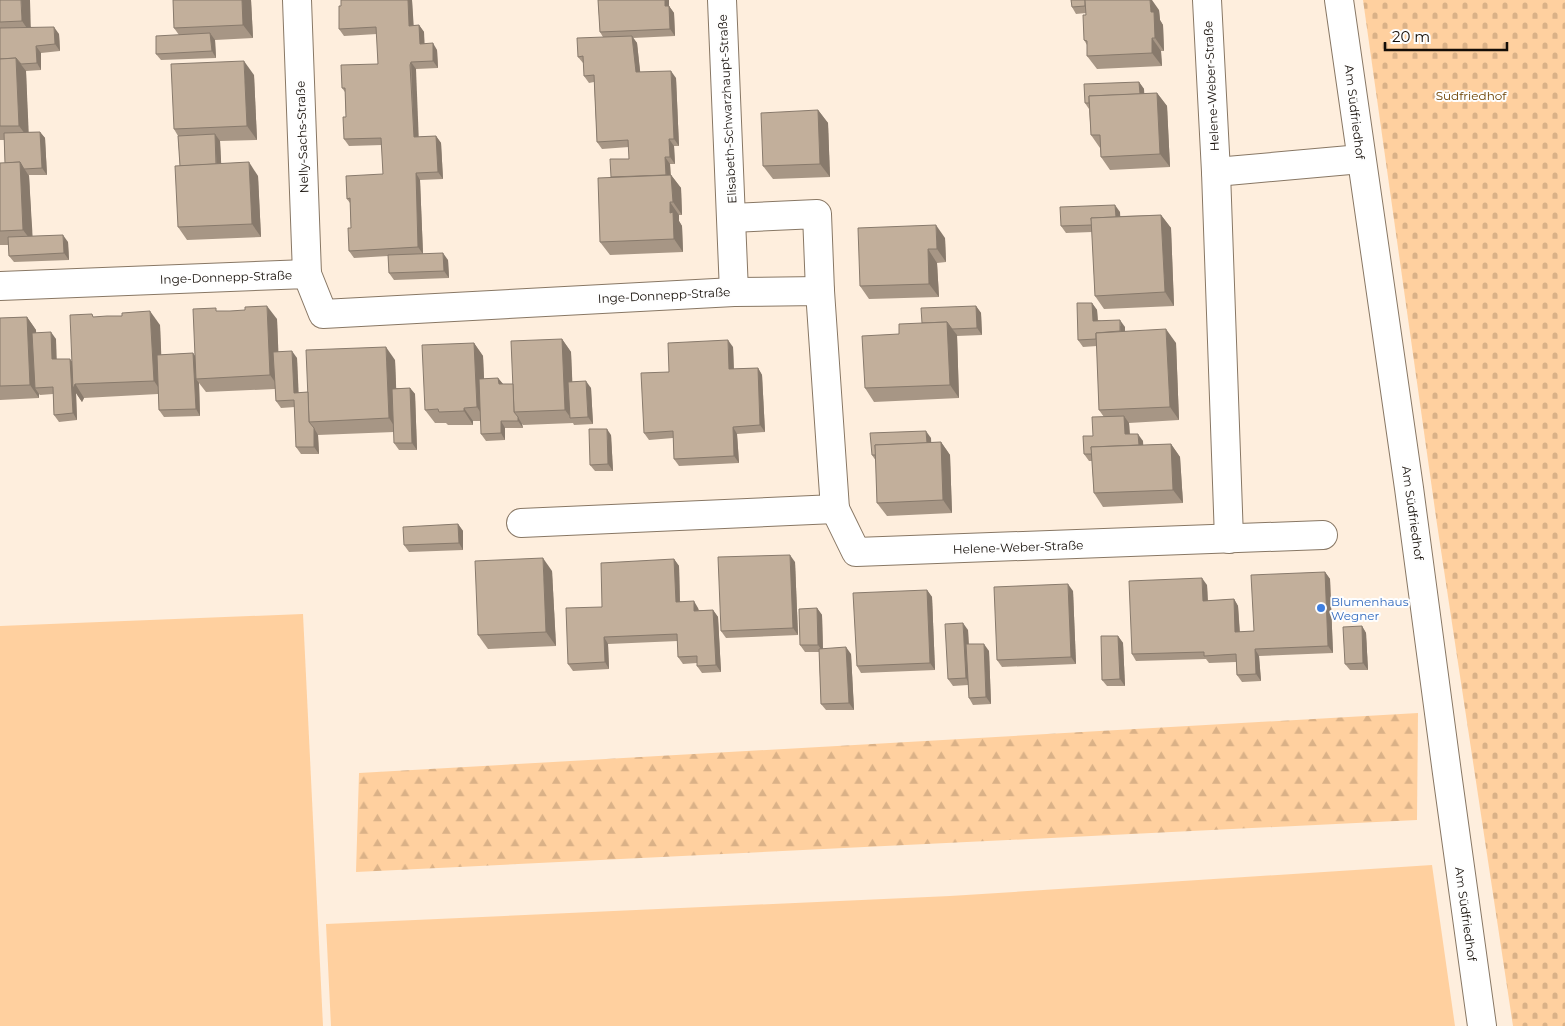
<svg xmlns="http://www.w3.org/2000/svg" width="1565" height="1026" font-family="Montserrat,sans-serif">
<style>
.grass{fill:#ffd09f}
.forest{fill:url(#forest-firs)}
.cemetery{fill:url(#cemetery-stones)}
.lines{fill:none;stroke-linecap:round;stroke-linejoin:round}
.street-casing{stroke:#887764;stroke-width:30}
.street{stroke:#fff;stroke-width:28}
.wall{fill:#a79685}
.shaded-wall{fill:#887a6c}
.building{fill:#c2af9b;stroke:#887a6c}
.shop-dot{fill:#3f7fe0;stroke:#fefefe;stroke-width:2}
.labels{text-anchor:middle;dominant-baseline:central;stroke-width:4;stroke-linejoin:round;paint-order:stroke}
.street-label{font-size:12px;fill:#140d07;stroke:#fefefe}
.park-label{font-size:12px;fill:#6c4100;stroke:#fefefe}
.shop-label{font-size:12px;fill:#366cbe;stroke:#fefefe;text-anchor:start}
</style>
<defs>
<pattern id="forest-firs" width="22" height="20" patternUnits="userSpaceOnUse" patternTransform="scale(1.25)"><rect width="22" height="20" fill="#ffd09f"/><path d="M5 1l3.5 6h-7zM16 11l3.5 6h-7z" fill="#dab187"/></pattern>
<pattern id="cemetery-stones" width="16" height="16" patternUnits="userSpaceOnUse" patternTransform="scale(1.25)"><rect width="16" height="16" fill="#ffd09f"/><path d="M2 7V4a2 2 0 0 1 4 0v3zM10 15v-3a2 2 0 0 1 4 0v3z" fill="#dab187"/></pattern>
</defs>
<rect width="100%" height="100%" fill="#feeedd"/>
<g class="grass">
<path d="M303 614 323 1026H0V626Z"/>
<path d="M1432 865 1455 1026H331L326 924 950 896Z"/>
</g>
<path class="forest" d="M1418 713 1417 820 356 872 359 773Z"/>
<path class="cemetery" d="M1363 0H1565V1026H1513L1437 524Z"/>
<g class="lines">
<g class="street-casing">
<g id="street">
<path d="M297 0 307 274"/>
<path d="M722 0 734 292"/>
<path d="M1207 0 1216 172 1229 539"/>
<path d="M1339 0 1409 488 1447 773 1482 1026"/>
<path d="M1216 172 1361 159"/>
<path d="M732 218 817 214 820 291"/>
<path d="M0 286 307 274 323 314 734 292 820 291 835 509 521 523"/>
<path d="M835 509 856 552 1323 535"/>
</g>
</g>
<use href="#street" class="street"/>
</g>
<g class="wall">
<path d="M0 0 31 27 59 34 60 51 41 53V70L26 71 28 132H40L45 138 47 175H29L32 236 68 242 69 260 14 262 9 256 8 245H0V163H5L4 140H0Z"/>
<path d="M173 0H251L253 38 215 40 216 58 161 60 156 54 179 35 174 28Z"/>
<path d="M341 0H412L413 25H419L424 32V43L437 50 438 68 416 69 415 71 418 137 436 136 441 143 443 179 420 180 423 254 448 260 449 278 394 280 389 273 388 256 354 258 349 251 351 228 350 203 347 199 383 174 382 145 349 146 344 139 346 117 345 92 342 88 378 64 377 34 344 36 339 29 341 6Z"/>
<path d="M598 0H669V6L674 13 675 36 633 38 637 43 640 72 676 78 679 146H674L675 164H670L671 175 681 188 682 215H679V221L682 226 683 252 610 255 600 242 611 177 629 159V147L602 149 597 142 594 82 589 83 584 76V63H583L578 57 603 37 600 32Z"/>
<path d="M1071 0 1159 10 1160 20 1163 25 1164 51H1161L1162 66 1097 69 1087 56V45L1084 40 1086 13 1076 14 1072 7Z"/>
<path d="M254 75 257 140 220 141 221 164 258 176 261 237 187 240 178 227 180 166 178 136 174 129Z"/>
<path d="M1139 82 1144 89V94L1157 93 1167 106 1170 167 1110 170 1101 157 1100 148 1091 135 1089 109 1085 103Z"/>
<path d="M818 110 828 123 830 177 773 179 763 166Z"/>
<path d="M1120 212V216L1161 215 1171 228 1174 306 1104 309 1095 296 1092 232 1066 233 1061 226Z"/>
<path d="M945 238 946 262 937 263 939 297 869 299 860 286Z"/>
<path d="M1092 303 1097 310 1098 320 1125 327V331L1176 343 1179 420 1129 423 1130 434 1143 441V445L1171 444 1180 457 1183 503 1103 507 1094 493 1092 461H1089L1084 454 1104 417 1099 410 1097 346 1083 347 1078 340Z"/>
<path d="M976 306 981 313 982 335 957 336 959 398 874 402 865 388 899 334 922 323Z"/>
<path d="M217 311 277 319 278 352 297 358 298 393 308 392 395 360 396 388H410L415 394 417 450H399L394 443V432L318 435 319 454H301L296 447 295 407 281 408 276 401 275 389 206 392 199 383 200 416 164 417 159 410 158 394 84 398 82 402 76 393 77 420 59 422 54 415 53 394 40 395 39 394V398L0 400V318L27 317 36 330V333L56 339V359L72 361 94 317 160 325 161 355 193 353 195 357Z"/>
<path d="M562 339 571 352 572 382 591 388 593 424 574 425 573 423 523 425 522 424 523 428H505V440L486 441 481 434V421H473V425H448L446 423H435L425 410 474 343 483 356 484 379 498 378 503 384H513Z"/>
<path d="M733 347 734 369 758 368 762 375 765 432 737 434 739 463 679 466 674 459 673 438 649 440 644 433 669 372Z"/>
<path d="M611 435 613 471H595L590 465Z"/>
<path d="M931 438V442H941L950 455 952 513 887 516 877 503 876 461 872 455Z"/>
<path d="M458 524 463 531V550L409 552 404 545Z"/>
<path d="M674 559 679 566 680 601 698 608 699 610H713L718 617 721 672 702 673 697 666V663L683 664 678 657V641L608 644 609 669 573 671 568 664 602 607Z"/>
<path d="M795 562 798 635 726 638 721 631Z"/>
<path d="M552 571 556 646 488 649 478 635Z"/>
<path d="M1325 572 1330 579 1333 653 1259 656 1261 681 1242 682 1237 675 1236 662 1209 663 1206 659 1136 661 1132 654 1207 585 1208 601 1234 599 1238 606 1240 632 1254 631Z"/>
<path d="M927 590 932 597 935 670 861 673 857 666Z"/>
<path d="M1073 591 1076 664 1002 667 997 660Z"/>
<path d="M817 608 822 615 823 649 851 654 854 710H826L821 704 819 652H805L800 645Z"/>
<path d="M1362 626 1366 633 1368 670H1350L1345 664Z"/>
<path d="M968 630 969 644 989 651 991 704 973 705 969 698 968 685 953 686 948 679Z"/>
<path d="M1118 636 1123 643 1125 686H1107L1102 680Z"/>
</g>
<g class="shaded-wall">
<path d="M21 0H30L31 34 22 21Z"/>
<path d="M242 0H251L253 38 243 25Z"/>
<path d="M408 0H412L414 30 409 26V24Z"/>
<path d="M665 0H669V6L674 13 675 36 670 29 665 6Z"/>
<path d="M1150 0H1152L1159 10 1160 20 1163 25 1164 51 1155 38 1151 12Z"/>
<path d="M419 25 424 32 425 51 420 44Z"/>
<path d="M54 27 59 34 60 51 55 44Z"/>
<path d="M210 33 215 40 216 58 212 51Z"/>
<path d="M632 36 637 43 641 79 636 72Z"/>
<path d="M1152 38 1161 51 1162 66 1152 53Z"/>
<path d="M433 43 437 50 438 68 433 61Z"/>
<path d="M36 46 41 53V70L37 63Z"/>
<path d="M16 58 26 71 29 139 19 126Z"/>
<path d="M244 61 254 75 257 140 247 126Z"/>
<path d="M411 62 416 69 419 144 414 137Z"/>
<path d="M671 71 676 78 679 146 674 139Z"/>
<path d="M1139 82 1144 89 1145 107 1140 100Z"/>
<path d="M1157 93 1167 106 1170 167 1160 154Z"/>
<path d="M818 110 828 123 830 177 820 164Z"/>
<path d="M40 132 45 138 47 175 42 168Z"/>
<path d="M215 134 220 141 222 178 217 171Z"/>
<path d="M436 136 441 143 443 179 438 172Z"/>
<path d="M669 139 674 146 675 164 670 157Z"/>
<path d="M665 157 670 164 671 189 667 182Z"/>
<path d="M20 162 29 176 33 243 23 230Z"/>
<path d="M249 162 258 176 261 237 252 224Z"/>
<path d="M416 173 420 180 423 254 418 247Z"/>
<path d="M671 175 681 188 682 215 673 202Z"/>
<path d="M670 202 679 215V221L682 226 683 252 674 239 670 213Z"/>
<path d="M1115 205 1120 212 1121 230 1116 224Z"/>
<path d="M1161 215 1171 228 1174 306 1165 292Z"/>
<path d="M936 225 945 238 946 262 937 249Z"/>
<path d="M63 235 68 242 69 260 64 253Z"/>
<path d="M928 249 937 263 939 297 929 284Z"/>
<path d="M443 253 448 260 449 278 444 271Z"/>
<path d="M1092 303 1097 310 1098 327 1093 321Z"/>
<path d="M267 306 277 319 280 389 270 375Z"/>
<path d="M976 306 981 313 982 335 977 328Z"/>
<path d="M150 311 160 325 163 394 154 381Z"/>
<path d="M27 317 36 330 39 388H35L39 394V398L30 385Z"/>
<path d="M1120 320 1125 327V345L1121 338Z"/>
<path d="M947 322 957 335 959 398 950 385Z"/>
<path d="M1166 329 1176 343 1179 420 1170 407Z"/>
<path d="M51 332 56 339 57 366 52 359Z"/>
<path d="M562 339 571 352 574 418H571L565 410Z"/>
<path d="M728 340 733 347 734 376 729 369Z"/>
<path d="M474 343 483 356 486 421 477 407Z"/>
<path d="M386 347 395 360 398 432 389 418Z"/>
<path d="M292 351 297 358 299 400 294 393Z"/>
<path d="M193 353 198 360 196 379 199 383 200 416 196 409Z"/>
<path d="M70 359 75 366 76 385 84 398 82 402 76 393 77 420 73 413Z"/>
<path d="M758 368 762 375 765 432 760 425Z"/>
<path d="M498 378 503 384H499Z"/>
<path d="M586 381 591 388 593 424 588 417Z"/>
<path d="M410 388 415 394 417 450 412 443Z"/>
<path d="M464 408 473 421V425L464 411Z"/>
<path d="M1124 416 1129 423 1130 441 1125 434Z"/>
<path d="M518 417 522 424 523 428 518 421Z"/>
<path d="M501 421 505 428V440L501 433Z"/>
<path d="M733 427 737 434 739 463 734 456Z"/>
<path d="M314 428 318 435 319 454 314 447Z"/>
<path d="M607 429 611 435 613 471 608 464Z"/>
<path d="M926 431 931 438 932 457 927 450Z"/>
<path d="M1138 434 1143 441 1144 459 1139 452Z"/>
<path d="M941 442 950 455 952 513 943 500Z"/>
<path d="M1171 444 1180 457 1183 503 1173 490Z"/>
<path d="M458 524 463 531V550L459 543Z"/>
<path d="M790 555 795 562 798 635 793 628Z"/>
<path d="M543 558 552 571 556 646 546 632Z"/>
<path d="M674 559 679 566 680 608 676 602Z"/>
<path d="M1325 572 1330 579 1333 653 1328 646Z"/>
<path d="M1202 578 1207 585 1208 608 1203 601Z"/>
<path d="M1068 584 1073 591 1076 664 1071 657Z"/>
<path d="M927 590 932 597 935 670 930 663Z"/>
<path d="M1234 599 1238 606 1240 639 1235 632Z"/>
<path d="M694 601 698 608 699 618 694 611Z"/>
<path d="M817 608 822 615 823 652 818 645Z"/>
<path d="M713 610 718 617 721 672 716 665Z"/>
<path d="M963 623 968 630 970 685 966 678Z"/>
<path d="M1362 626 1366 633 1368 670 1363 663Z"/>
<path d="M1118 636 1123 643 1125 686 1120 679Z"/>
<path d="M604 637 608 644 609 669 605 662Z"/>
<path d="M984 644 989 651 991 704 986 697Z"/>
<path d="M846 647 851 654 854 710 849 703Z"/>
<path d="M1255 649 1259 656 1261 681 1256 674Z"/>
</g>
<g class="building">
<path d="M0 0H21L22 21 0 22Z"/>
<path d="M173 0H242L243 25 174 28Z"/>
<path d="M341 0H408L409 24V26L419 25 420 44 433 43V61L411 62 410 65 414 137 436 136 438 172 416 173 418 247 349 251 348 228H351L350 198 347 199 346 176 383 174 381 138 344 139 343 117H346L345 88H342L341 65 378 64 376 27 339 29V6H341Z"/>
<path d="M598 0H665V6H669L670 29 600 32Z"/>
<path d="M1071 0H1085V6L1072 7Z"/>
<path d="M1085 0H1150L1151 12H1154L1155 38H1152V53L1087 56V41L1084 40 1083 15H1086Z"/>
<path d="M54 27 55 44 36 46 37 63 21 64 16 58 0 59V28Z"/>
<path d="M210 33 212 51 156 54V36Z"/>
<path d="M632 36 636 72 671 71 674 139H669L670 157H665L666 175 611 177 610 159H629L628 140 597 142 594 75 584 76 583 56 578 57 577 38Z"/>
<path d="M16 58 19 126H0V59Z"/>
<path d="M244 61 247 126 174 129 171 64Z"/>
<path d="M1139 82 1140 94 1089 96V103H1085L1084 84Z"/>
<path d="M1157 93 1160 154 1101 157 1100 135H1091L1089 96Z"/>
<path d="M818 110 820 164 763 166 761 113Z"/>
<path d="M40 132 42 168 24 169 20 162 5 163 4 133Z"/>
<path d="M215 134 216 164 180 166 178 136Z"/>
<path d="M20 162 23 230 0 231V163Z"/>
<path d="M249 162 252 224 178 227 175 166Z"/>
<path d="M671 175 673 202H670V213L673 212 674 239 600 242 598 178Z"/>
<path d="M1115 205 1116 217 1091 218 1092 225 1061 226 1060 207Z"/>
<path d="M1161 215 1165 292 1095 296 1091 218Z"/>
<path d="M936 225 937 249H928L929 284 860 286 858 228Z"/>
<path d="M63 235 64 253 9 256 8 237Z"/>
<path d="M443 253 444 271 389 273 388 255Z"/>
<path d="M1077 303H1092L1093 321 1120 320V331L1096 333V339L1078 340Z"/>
<path d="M267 306 270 375 196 379 193 309 216 308V311H230L245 310V307Z"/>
<path d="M976 306 977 328 952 329 947 322 922 323 921 308Z"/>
<path d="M150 311 154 381 75 384 73 389 70 315 92 314 93 317 107 316H122V313Z"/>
<path d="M27 317 30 385 0 386V318Z"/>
<path d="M947 322 950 385 865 388 862 336 899 334V324Z"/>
<path d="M1166 329 1170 407 1099 410 1096 333Z"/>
<path d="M51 332 52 359H70L73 413 54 415 53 387 35 388 32 333Z"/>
<path d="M562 339 565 410 514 412 511 341Z"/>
<path d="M728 340 729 369 758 368 760 425 733 427 734 456 674 459 673 431 644 433 641 373 669 372 668 343Z"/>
<path d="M474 343 477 407 464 408V411L439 412 438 409 425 410 422 345Z"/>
<path d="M386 347 389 418 309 422 306 350Z"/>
<path d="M292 351 294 393 308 392 309 422 314 428V447H296L294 400 276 401 273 352Z"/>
<path d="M193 353 196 409 159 410 157 355Z"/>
<path d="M498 378 499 384H513L514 412 518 417V421H501V433L481 434 479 379Z"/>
<path d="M586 381 588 417 570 418 568 382Z"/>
<path d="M410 388 412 443H394L392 389Z"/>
<path d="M1124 416 1125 434H1138L1139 445 1091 447 1092 454H1084L1083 436H1093L1092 417Z"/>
<path d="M589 429H607L608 464 590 465Z"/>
<path d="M926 431 927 443 875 445 876 455H872L870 433Z"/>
<path d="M941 442 943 500 877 503 875 445Z"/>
<path d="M1171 444 1173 490 1094 493 1091 447Z"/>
<path d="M458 524 459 543 404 545 403 527Z"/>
<path d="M790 555 793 628 721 631 718 557Z"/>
<path d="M543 558 546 632 478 635 475 561Z"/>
<path d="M674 559 676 602 694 601V611L713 610 716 665 697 666V656L678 657 677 634 604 637 605 662 568 664 566 608 602 607 601 563Z"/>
<path d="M1325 572 1328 646 1255 649 1256 674 1237 675 1236 654 1204 656V652L1132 654 1129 581 1202 578 1203 601 1234 599 1235 632 1254 631 1251 575Z"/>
<path d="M1068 584 1071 657 997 660 994 587Z"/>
<path d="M927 590 930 663 857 666 853 593Z"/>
<path d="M817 608 818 645H800L799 609Z"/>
<path d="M963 623 966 678 948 679 945 624Z"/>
<path d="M1362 626 1363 663 1345 664 1343 627Z"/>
<path d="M1101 636H1118L1120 679 1102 680Z"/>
<path d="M966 644H984L986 697 969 698Z"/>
<path d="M846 647 849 703 821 704 819 649Z"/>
</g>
<circle class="shop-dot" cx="1321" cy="608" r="5"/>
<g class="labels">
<g class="street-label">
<text transform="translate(1211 86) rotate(-93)">Helene-Weber-Straße</text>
<text transform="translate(727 109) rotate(-93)">Elisabeth-Schwarzhaupt-Straße</text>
<text transform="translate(1355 112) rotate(83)">Am Südfriedhof</text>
<text transform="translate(302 137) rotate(-92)">Nelly-Sachs-Straße</text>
<text transform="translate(226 277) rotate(-2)">Inge-Donnepp-Straße</text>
<text transform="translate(664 295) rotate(-3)">Inge-Donnepp-Straße</text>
<text transform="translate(1413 513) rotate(82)">Am Südfriedhof</text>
<text transform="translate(1018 547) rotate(-2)">Helene-Weber-Straße</text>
<text transform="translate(1466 914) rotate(82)">Am Südfriedhof</text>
</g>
<g class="park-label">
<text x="1471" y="95">Südfriedhof</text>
</g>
<g class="shop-label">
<text x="1331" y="601">Blumenhaus<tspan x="1331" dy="14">Wegner</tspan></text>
</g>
</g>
<path d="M1385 42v8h122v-8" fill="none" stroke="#140d07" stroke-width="2.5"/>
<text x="1392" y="42" font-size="15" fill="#140d07" stroke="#fefefe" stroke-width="4" paint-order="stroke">20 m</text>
</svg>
